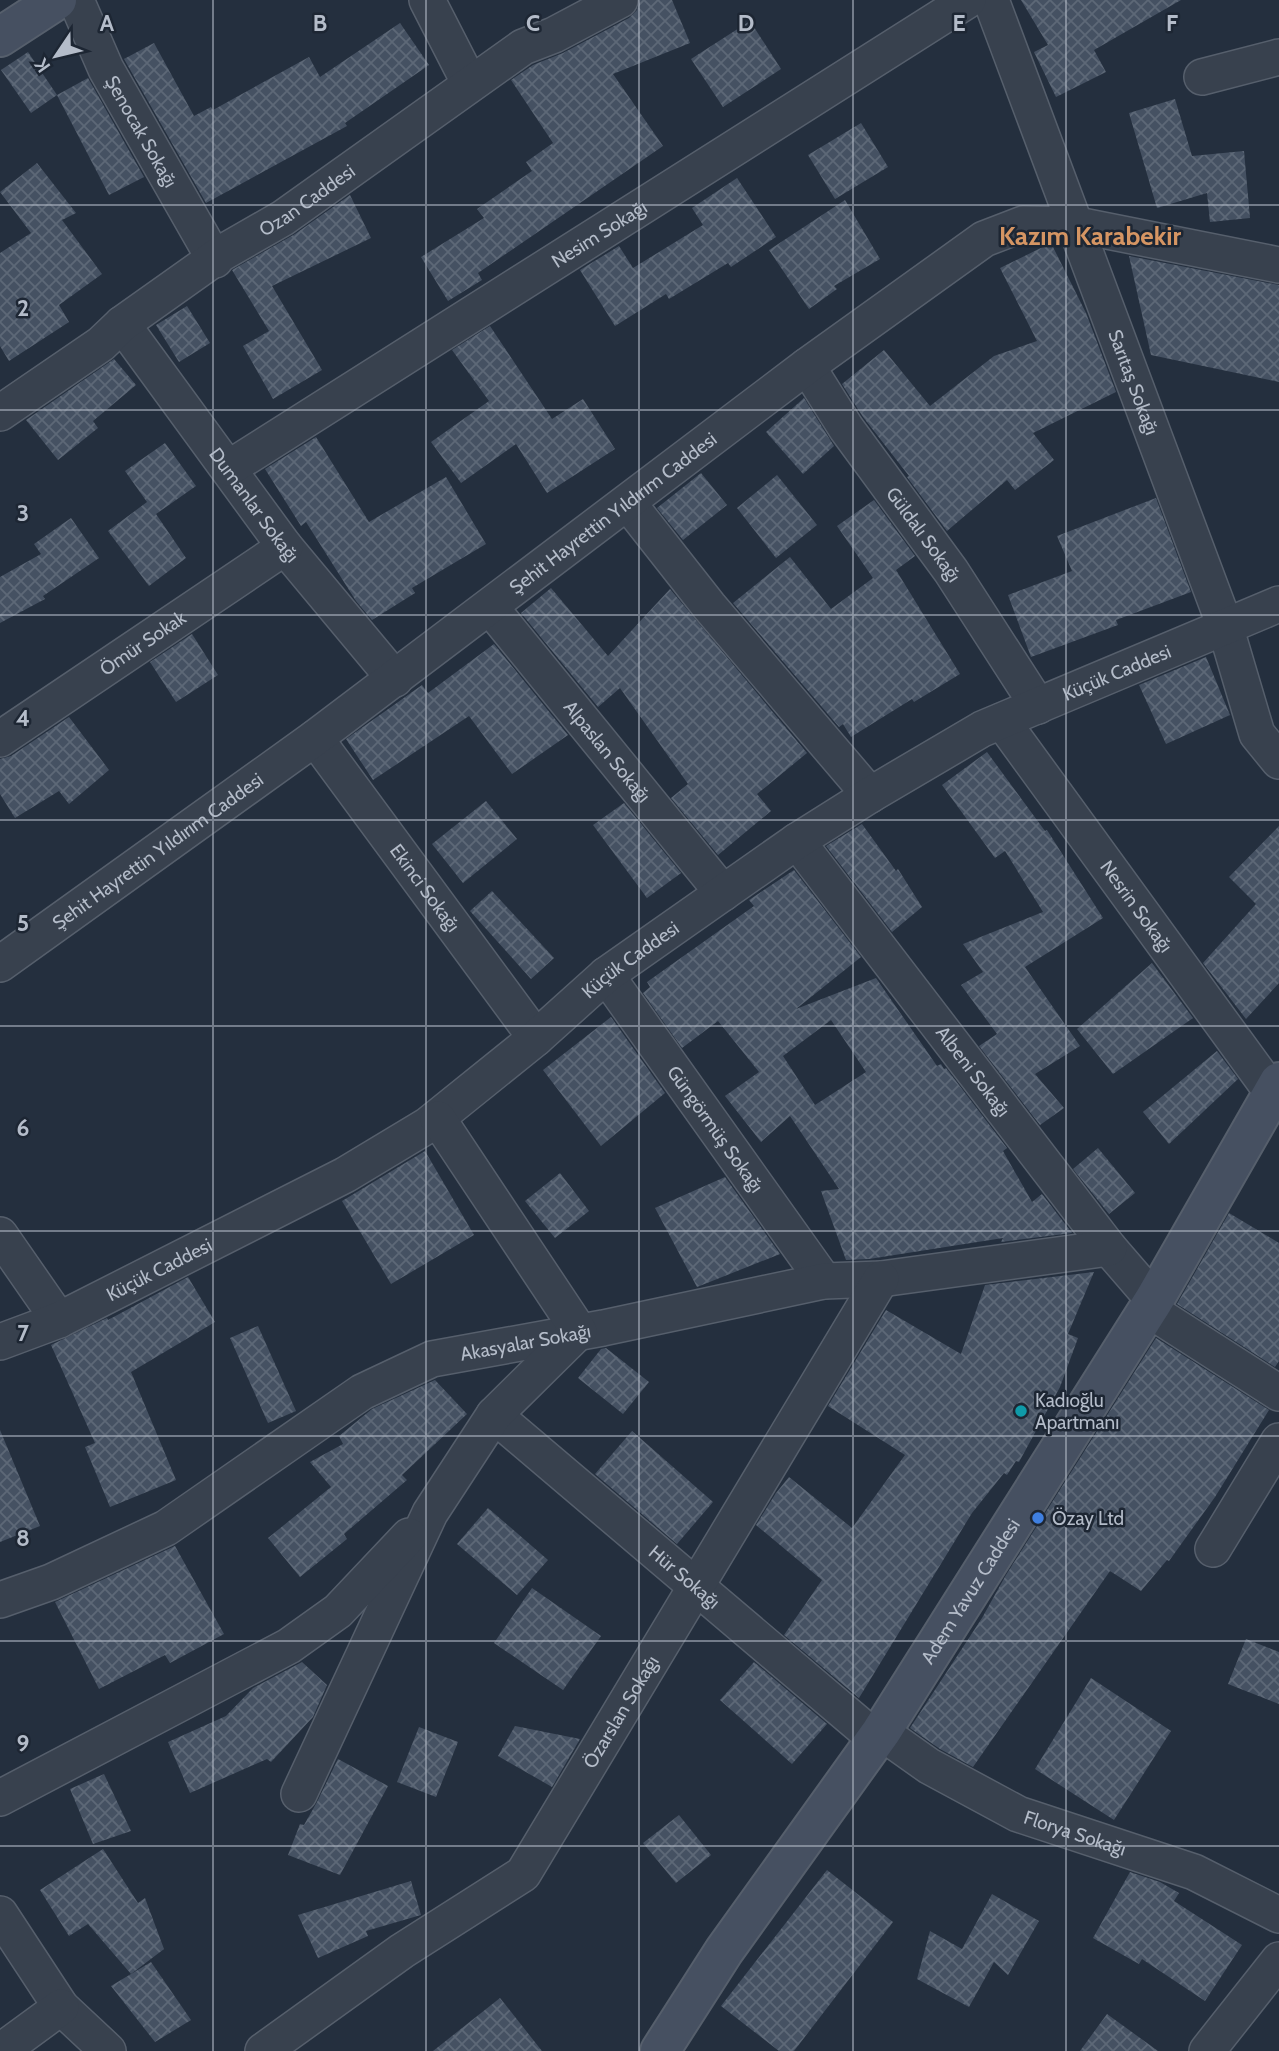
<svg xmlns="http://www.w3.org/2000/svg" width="1279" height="2051" font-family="Cabin,sans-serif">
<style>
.building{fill:url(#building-cross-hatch);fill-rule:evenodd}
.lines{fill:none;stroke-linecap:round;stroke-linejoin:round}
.street-casing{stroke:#565f6c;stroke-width:38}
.secondary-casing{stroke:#565f6c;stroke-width:42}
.street{stroke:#38414e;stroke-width:35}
.secondary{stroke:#465061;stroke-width:38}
.grid{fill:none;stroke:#b4bcc9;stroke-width:2;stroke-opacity:0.55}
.culture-dot{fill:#0f9aa8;stroke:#1d2633;stroke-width:2.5}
.shop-dot{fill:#3f7fe0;stroke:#1d2633;stroke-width:2.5}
.labels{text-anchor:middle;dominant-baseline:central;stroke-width:5;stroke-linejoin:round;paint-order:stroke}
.street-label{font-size:19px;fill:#b4bcc9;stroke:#1d2633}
.poi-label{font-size:19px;fill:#b4bcc9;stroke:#1d2633;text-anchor:start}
.district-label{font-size:26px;font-weight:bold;fill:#d59563;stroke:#1d2633}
.grid-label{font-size:23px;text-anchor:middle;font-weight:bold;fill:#b4bcc9;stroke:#1d2633;stroke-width:5;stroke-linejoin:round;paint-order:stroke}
</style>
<defs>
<pattern id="building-cross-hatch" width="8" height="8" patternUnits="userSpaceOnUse" patternTransform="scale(1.75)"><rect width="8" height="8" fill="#455162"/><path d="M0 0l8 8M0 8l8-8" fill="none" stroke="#5d6877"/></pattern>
</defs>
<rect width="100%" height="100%" fill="#242f3e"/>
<g class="building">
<path d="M640 0H672L690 43 613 74 663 146 478 273 482 280 448 301 421 257 484 218 477 209 532 171 526 162 553 143 511 80 533 65 563 53 629 18 637 10Z"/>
<path d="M1021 0H1181L1094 50 1106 72 1056 97 1034 52 1048 45Z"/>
<path d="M750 21 781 69 723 107 691 59Z"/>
<path d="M400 23 429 65 345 123 347 126 206 203 124 59 154 43 194 116 211 107 213 110 309 57 320 77Z"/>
<path d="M28 52 57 95 31 113 1 70Z"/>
<path d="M88 78 144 177 109 195 57 95Z"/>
<path d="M1175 99 1192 156 1244 151 1250 218 1210 222 1207 193 1157 208 1129 113Z"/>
<path d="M861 123 888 167 835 199 808 155Z"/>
<path d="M37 163 76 213 62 220 102 274 59 305 69 322 9 361 0 346V253L31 233 0 192Z"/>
<path d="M737 178 776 237 731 267 728 263 669 299 666 294 615 326 580 270 619 246 633 268 703 225 692 208Z"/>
<path d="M350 195 371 238 272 286 322 370 273 399 243 346 269 331 232 270 295 234Z"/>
<path d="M845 200 880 259 834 286 837 289 809 309 769 250Z"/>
<path d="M1047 245H1052L1086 313 1116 392 1033 433 1054 460 1015 490 1007 480 947 531 907 477 909 476 863 417 842 384 884 350 930 406 994 356 1037 341 1000 268Z"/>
<path d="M1129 256 1279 285V382L1151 355Z"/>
<path d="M187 306 210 343 179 362 156 325Z"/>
<path d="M490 326 552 419 583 399 615 449 547 493 516 444 461 483 431 442 489 401 452 350Z"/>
<path d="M114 359 136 385 93 421 98 428 58 460 26 420Z"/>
<path d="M804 398 834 446 803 474 766 432Z"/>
<path d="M316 437 369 522 446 477 486 544 412 588 415 593 372 620 356 601 306 522 301 526 265 469Z"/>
<path d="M165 443 196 486 156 514 186 558 149 586 108 531 147 502 125 471Z"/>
<path d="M701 473 727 505 683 540 657 508Z"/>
<path d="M777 475 817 525 776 558 737 508Z"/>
<path d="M1156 498 1191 592 1116 620 1118 625 1031 657 1008 595 1072 571 1057 536Z"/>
<path d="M874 500 915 556 896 570 960 674 914 702 912 699 851 737 843 724 839 727 733 603 790 557 831 609 873 578 837 526Z"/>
<path d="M71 518 99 558 43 596 45 599 0 623V577L41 554 34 544Z"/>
<path d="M551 588 608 656 670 589 807 753 757 794 771 811 718 855 671 798 688 784 620 688 598 707 521 613Z"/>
<path d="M192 634 218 675 176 702 150 662Z"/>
<path d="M494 644 568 735 512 774 469 716 373 780 346 739 422 685 428 693Z"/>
<path d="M1206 657 1230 715 1166 744 1139 685Z"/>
<path d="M69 717 109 770 69 804 59 791 15 818 0 794V759L11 756Z"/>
<path d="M987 752 1045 831 1047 830 1103 918 1025 967 1080 1046 1035 1074 1064 1108 1040 1125 979 1046 997 1034 961 985 983 972 963 944 1043 912 1005 851 995 858 942 785Z"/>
<path d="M486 801 517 839 463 883 432 844Z"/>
<path d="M624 803 681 873 647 898 593 825Z"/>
<path d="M862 824 896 871 898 869 922 907 892 932 826 846Z"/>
<path d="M1279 826V983L1246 1019 1203 963 1256 904 1229 877Z"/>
<path d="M794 870 861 957 796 1009 876 978 937 1066 941 1064 944 1069 946 1068 1007 1148 1003 1151 1032 1202 1042 1194 1072 1233 1001 1242 1003 1238 869 1259 846 1260 821 1191 839 1189 790 1116 761 1142 725 1096 759 1072 718 1021 682 1048 643 993 650 987 647 982 754 906 749 900ZM831 1020 866 1072 815 1105 783 1056Z"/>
<path d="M492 891 554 958 531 979 470 911Z"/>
<path d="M1152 963 1193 1018 1113 1074 1077 1029Z"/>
<path d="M611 1017 665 1093 601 1146 543 1070Z"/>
<path d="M1217 1051 1238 1079 1169 1144 1143 1112Z"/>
<path d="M1098 1148 1135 1193 1109 1214 1073 1169Z"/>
<path d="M425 1151 474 1235 391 1284 342 1201Z"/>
<path d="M560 1173 589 1211 555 1238 525 1201Z"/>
<path d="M725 1177 780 1254 697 1287 655 1208Z"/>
<path d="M1229 1213 1279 1243V1361L1275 1367 1177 1304Z"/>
<path d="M1094 1272 1068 1334 1078 1338 1060 1387 1019 1462 1016 1461 1007 1475 1004 1473 972 1513 859 1698 784 1635 822 1580 756 1525 776 1493 789 1477 852 1528 905 1455 828 1406 886 1310 961 1354 985 1285Z"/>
<path d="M188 1277 215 1322 131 1372 176 1480 110 1507 85 1447 95 1443 51 1345 107 1318 108 1320Z"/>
<path d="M258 1326 296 1411 268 1423 230 1338Z"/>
<path d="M1156 1338 1269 1410 1215 1497 1169 1561 1167 1560 1141 1591 1110 1571 973 1767 940 1749 910 1728 982 1618 1006 1575Z"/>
<path d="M606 1348 649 1382 623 1414 578 1378 601 1349Z"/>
<path d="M435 1380 467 1414 402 1475 407 1480 344 1534 347 1539 300 1577 268 1538 331 1487 310 1462 343 1444 339 1436 372 1409Z"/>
<path d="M0 1430 40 1526 0 1542Z"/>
<path d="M632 1431 713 1502 677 1544 595 1474Z"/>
<path d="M488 1508 548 1560 517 1595 457 1544Z"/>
<path d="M175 1546 224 1634 170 1663 165 1655 99 1689 55 1602Z"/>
<path d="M532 1588 601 1636 563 1690 494 1643Z"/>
<path d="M1246 1639 1279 1652V1704L1228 1684Z"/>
<path d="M302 1662 327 1685 313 1717 271 1762 267 1759 190 1793 168 1742 226 1716 253 1688Z"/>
<path d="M754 1662 827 1724 792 1764 720 1700Z"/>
<path d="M1091 1678 1171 1731 1114 1820 1035 1769Z"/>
<path d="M515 1726 580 1739 552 1787 498 1756Z"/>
<path d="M419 1727 458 1742 436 1797 397 1782Z"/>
<path d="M338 1759 388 1786 340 1875 288 1855 300 1824 304 1825 317 1802Z"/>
<path d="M104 1774 131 1831 93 1844 70 1789Z"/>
<path d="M679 1815 711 1855 676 1883 643 1843Z"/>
<path d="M103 1849 138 1903 145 1898 164 1949 131 1974 88 1924 69 1936 40 1890Z"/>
<path d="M827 1870 893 1922 794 2051H779L721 2006Z"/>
<path d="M1130 1872 1160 1882 1179 1893 1174 1901 1242 1945 1205 2001 1142 1959 1139 1964 1093 1938Z"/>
<path d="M411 1881 421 1915 366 1931 368 1936 318 1958 298 1915Z"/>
<path d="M992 1894 1039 1921 1008 1975 994 1962 969 2007 917 1979 930 1931 962 1949Z"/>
<path d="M151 1962 191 2020 155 2042 111 1986Z"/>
<path d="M500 1998 542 2051H433Z"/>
<path d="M1107 2014 1158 2051H1080Z"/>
</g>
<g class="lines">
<g class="street-casing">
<g id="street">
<path id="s1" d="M76 0 106 69 215 260"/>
<path d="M427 0 470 84"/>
<path id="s2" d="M991 0 1225 626 1257 734 1279 761"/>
<path d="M1202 77 1279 57"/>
<path id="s3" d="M122 324 285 547 395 679"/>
<path id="s4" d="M807 366 846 428 951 571 1038 706"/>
<path id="s5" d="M0 413 101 344 122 324 222 253 283 218 523 47 554 35 620 0"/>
<path id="s6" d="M229 468 968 0"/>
<path d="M628 503 709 606 870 795"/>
<path id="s7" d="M490 607 723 893"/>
<path id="s8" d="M1002 721 1272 1092"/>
<path id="s9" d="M315 738 536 1038"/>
<path id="s10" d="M0 739 285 547"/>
<path id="s11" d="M797 841 1109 1248 1154 1300"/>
<path id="s12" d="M0 964 315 738 807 366 984 239 1023 224 1077 225 1279 265"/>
<path id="s13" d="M606 975 824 1281"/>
<path d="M0 1235 59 1320"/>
<path d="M1148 1309 1279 1393"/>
<path id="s14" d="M0 1342 59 1320 345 1175 428 1125 536 1038 606 975 797 841 870 795 982 729 1279 604"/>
<path id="s15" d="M494 1415 876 1739"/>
<path d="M1213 1549 1279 1441"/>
<path id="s16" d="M0 1600 51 1582 166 1528 362 1392 432 1359 603 1328 824 1281 881 1279 1109 1248"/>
<path id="s17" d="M881 1732 929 1766 1018 1814 1194 1872 1279 1915"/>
<path d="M299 1794 430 1513 494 1415 579 1331 438 1119"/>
<path d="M0 1798 289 1646 338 1611 409 1536"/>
<path d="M0 1914 61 2007 108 2051"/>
<path d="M1 2051 61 2007"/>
<path id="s18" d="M263 2051 402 1951 523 1874 881 1279"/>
<path d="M1207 2051 1279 1960"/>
</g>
</g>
<g class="secondary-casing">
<g id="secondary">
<path d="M0 37 57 0"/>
<path id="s19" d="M660 2051 724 1951 881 1732 1154 1300 1279 1082"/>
</g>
</g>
<use href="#street" class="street"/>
<use href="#secondary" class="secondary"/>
</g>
<path class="grid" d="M213 0V2051M426 0V2051M639 0V2051M853 0V2051M1066 0V2051M0 205H1279M0 410H1279M0 615H1279M0 820H1279M0 1026H1279M0 1231H1279M0 1436H1279M0 1641H1279M0 1846H1279"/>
<circle class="culture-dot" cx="1021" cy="1411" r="7"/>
<circle class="shop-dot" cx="1038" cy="1518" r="7"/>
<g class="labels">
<g class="street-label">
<text stroke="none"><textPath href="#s1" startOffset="147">Şenocak Sokağı</textPath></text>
<text stroke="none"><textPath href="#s5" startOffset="374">Ozan Caddesi</textPath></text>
<text stroke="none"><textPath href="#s6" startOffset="438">Nesim Sokağı</textPath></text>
<text stroke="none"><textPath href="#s2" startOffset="408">Sarıtaş Sokağı</textPath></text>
<text stroke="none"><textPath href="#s3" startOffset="224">Dumanlar Sokağı</textPath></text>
<text stroke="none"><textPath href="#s12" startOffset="761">Şehit Hayrettin Yıldırım Caddesi</textPath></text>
<text stroke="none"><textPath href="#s4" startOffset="205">Güldalı Sokağı</textPath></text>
<text stroke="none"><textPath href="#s10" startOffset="172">Ömür Sokak</textPath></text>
<text stroke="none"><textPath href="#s14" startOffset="1309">Küçük Caddesi</textPath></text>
<text stroke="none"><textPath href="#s7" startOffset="186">Alpaslan Sokağı</textPath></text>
<text stroke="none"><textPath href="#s12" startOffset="194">Şehit Hayrettin Yıldırım Caddesi</textPath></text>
<text stroke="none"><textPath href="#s9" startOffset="186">Ekinci Sokağı</textPath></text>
<text stroke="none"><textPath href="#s8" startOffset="229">Nesrin Sokağı</textPath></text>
<text stroke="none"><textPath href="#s14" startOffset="742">Küçük Caddesi</textPath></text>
<text stroke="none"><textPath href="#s11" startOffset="290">Albeni Sokağı</textPath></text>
<text stroke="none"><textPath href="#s13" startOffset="189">Güngörmüş Sokağı</textPath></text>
<text stroke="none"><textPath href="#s14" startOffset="175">Küçük Caddesi</textPath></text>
<text stroke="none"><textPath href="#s16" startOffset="592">Akasyalar Sokağı</textPath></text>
<text stroke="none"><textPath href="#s15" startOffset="250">Hür Sokağı</textPath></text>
<text stroke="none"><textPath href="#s19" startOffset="555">Adem Yavuz Caddesi</textPath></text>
<text stroke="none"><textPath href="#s18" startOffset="504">Özarslan Sokağı</textPath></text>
<text stroke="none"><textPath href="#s17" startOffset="220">Florya Sokağı</textPath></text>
</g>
<g class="poi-label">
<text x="1035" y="1400">Kadıoğlu<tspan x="1035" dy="22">Apartmanı</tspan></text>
<text x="1052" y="1518">Özay Ltd</text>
</g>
<g class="district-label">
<text x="1090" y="236">Kazım Karabekir</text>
</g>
</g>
<g class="grid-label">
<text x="107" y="31">A</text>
<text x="320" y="31">B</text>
<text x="533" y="31">C</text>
<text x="746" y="31">D</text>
<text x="959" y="31">E</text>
<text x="1172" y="31">F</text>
<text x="23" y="316">2</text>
<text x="23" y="521">3</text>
<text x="23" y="726">4</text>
<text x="23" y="931">5</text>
<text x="23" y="1136">6</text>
<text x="23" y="1341">7</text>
<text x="23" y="1546">8</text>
<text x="23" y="1751">9</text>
</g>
<g transform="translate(56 56) rotate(235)" stroke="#1d2633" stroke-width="5" paint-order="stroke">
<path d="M0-5L12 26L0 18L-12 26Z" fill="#b4bcc9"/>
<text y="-10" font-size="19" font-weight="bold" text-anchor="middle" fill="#b4bcc9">K</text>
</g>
</svg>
